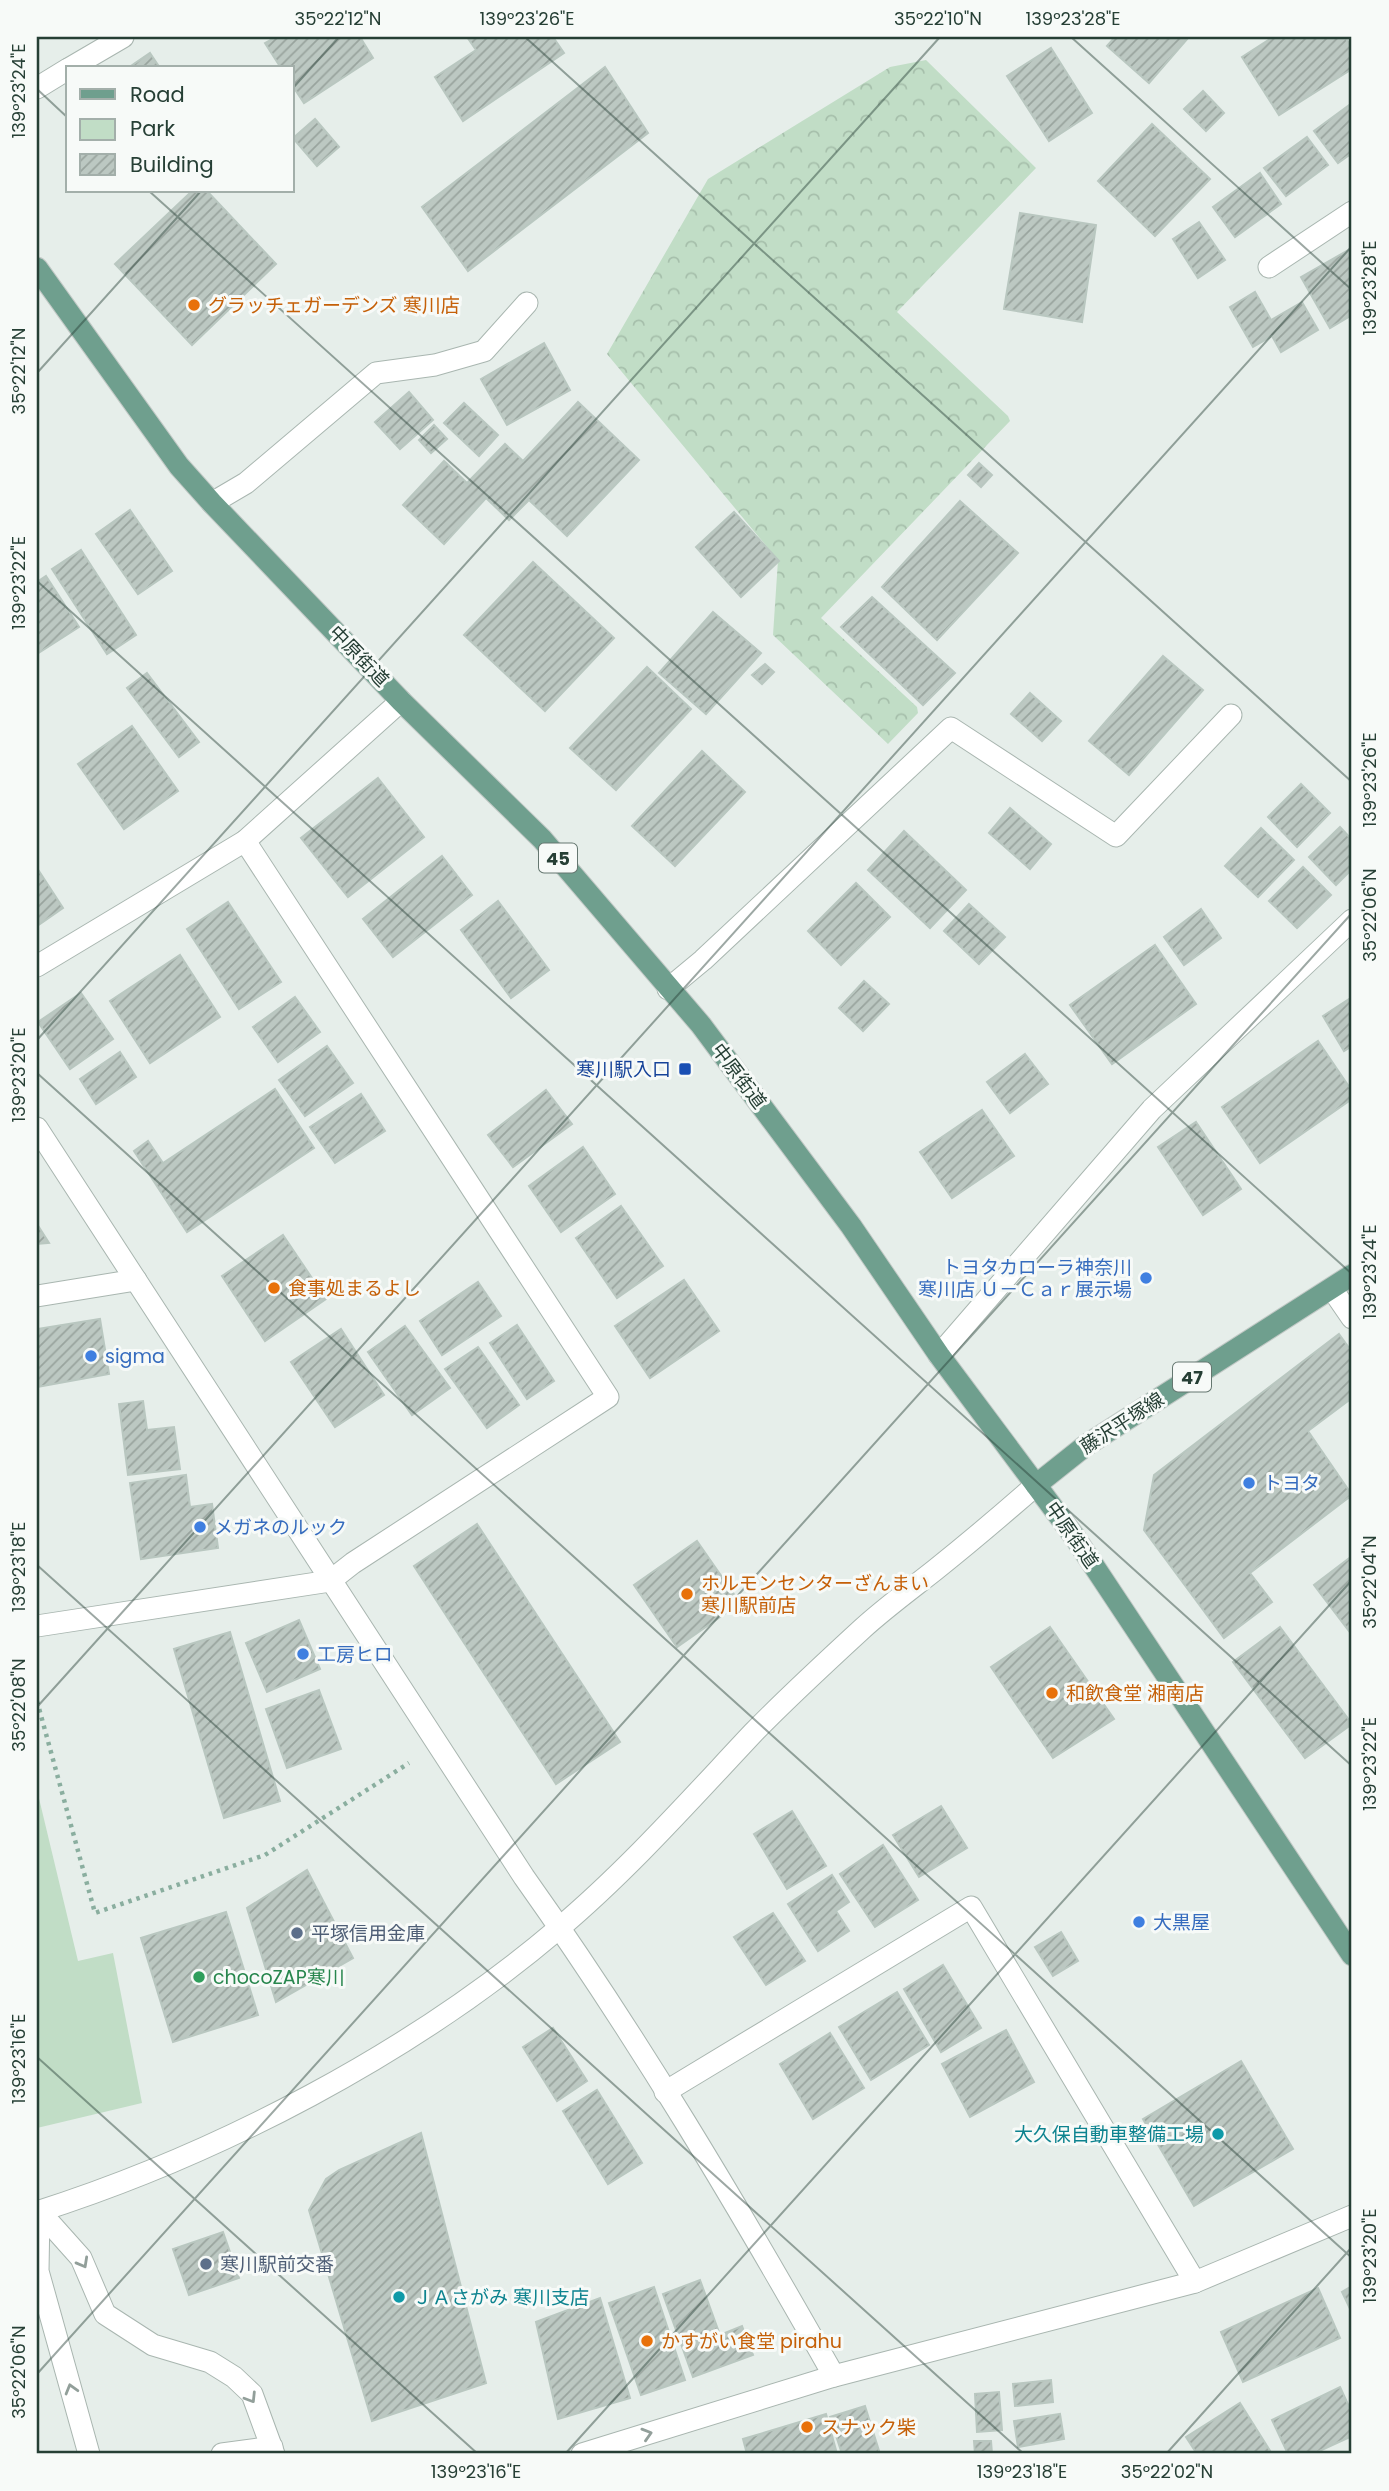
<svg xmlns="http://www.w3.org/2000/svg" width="1389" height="2491" font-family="Poppins,'Noto Sans JP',sans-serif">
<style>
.forest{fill:url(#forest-crowns)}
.green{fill:#c1ddc6}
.building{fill:url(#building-hatch);stroke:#b9c7c0;stroke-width:2}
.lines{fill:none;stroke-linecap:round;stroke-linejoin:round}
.minor-casing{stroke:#a9b6b0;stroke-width:23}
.major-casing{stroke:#c2c9c6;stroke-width:23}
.path{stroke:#8aae9f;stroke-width:4.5;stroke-dasharray:3.5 5;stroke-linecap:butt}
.minor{stroke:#fff;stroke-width:21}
.major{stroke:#6f9f8e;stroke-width:21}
.oneway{stroke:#929f9a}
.ticks{fill:none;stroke:#263f35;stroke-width:2;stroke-opacity:0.45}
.food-dot{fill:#e8710a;stroke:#f7faf8;stroke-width:2.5}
.transit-dot{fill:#1a4fb4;stroke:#f7faf8;stroke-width:2.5}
.shop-dot{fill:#3f7fe0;stroke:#f7faf8;stroke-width:2.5}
.service-dot{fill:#5c6f8a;stroke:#f7faf8;stroke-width:2.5}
.leisure-dot{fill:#2e9e5b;stroke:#f7faf8;stroke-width:2.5}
.culture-dot{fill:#0f9aa8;stroke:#f7faf8;stroke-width:2.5}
.labels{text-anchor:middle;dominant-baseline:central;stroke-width:6;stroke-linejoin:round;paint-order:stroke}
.shield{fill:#f7faf8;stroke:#657770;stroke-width:2}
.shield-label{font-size:18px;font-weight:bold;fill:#263f35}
.food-label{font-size:19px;fill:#c56008;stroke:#f7faf8;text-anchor:start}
.street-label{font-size:19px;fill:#263f35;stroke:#f7faf8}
.transit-label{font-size:19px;fill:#164399;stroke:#f7faf8;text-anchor:end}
.shop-label{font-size:19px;fill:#366cbe;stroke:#f7faf8;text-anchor:start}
.service-label{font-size:19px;fill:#4e5e75;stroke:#f7faf8;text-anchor:start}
.leisure-label{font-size:19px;fill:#27864d;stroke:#f7faf8;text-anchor:start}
.culture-label{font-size:19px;fill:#0d838f;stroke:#f7faf8;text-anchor:end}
.neatline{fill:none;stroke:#263f35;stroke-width:2.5}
.ticks-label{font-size:18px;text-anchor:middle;fill:#263f35}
</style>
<defs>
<pattern id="forest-crowns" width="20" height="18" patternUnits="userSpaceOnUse" patternTransform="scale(1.75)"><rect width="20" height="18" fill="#c1ddc6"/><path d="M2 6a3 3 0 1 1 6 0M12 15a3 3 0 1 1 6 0" fill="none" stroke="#a6bfab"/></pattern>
<pattern id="building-hatch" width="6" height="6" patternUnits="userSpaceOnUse" patternTransform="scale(1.75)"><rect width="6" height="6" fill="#bcc8c2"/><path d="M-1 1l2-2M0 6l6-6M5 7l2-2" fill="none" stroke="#99a49e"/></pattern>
</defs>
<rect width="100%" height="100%" fill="#e6eeea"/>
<path class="forest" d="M926 60 1036 168 897 312 1008 416 1010 421 821 618 917 707 918 713 888 744 773 635 778 560 607 354 708 179 890 67Z"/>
<path class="green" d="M37 1790 78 1961 113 1953 142 2103 37 2128Z"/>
<g class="building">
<path d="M276 37H360L373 58 304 103 292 85V68H281L265 43Z"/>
<path d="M467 37H553L564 53 463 121 435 77 476 50Z"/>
<path d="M1115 37H1187L1188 38 1149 83 1107 46Z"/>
<path d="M1273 37H1345L1352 48V69L1279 115 1242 57Z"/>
<path d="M1051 48 1092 113 1049 141 1007 76Z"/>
<path d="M150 53 160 68H128Z"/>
<path d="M605 67 648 133 468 271 422 207Z"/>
<path d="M1203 91 1224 113 1206 131 1184 109Z"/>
<path d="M1352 103V153L1338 163 1314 131Z"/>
<path d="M315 119 339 147 317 166 293 138Z"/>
<path d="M1152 124 1210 179 1155 236 1098 181Z"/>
<path d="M1307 137 1328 165 1286 196 1264 168Z"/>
<path d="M1260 173 1281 204 1235 237 1213 207Z"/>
<path d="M192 191H207L276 264 192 345 115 264Z"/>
<path d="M1020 213 1096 225 1082 322 1004 309Z"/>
<path d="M1199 222 1225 260 1198 278 1173 239Z"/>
<path d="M1352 248V315L1330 328 1301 277Z"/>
<path d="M1255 292 1271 320 1302 302 1318 330 1281 352 1272 336 1253 347 1230 307Z"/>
<path d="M544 343 570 390 507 425 481 379Z"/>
<path d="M409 392 433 420 400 449 375 422Z"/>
<path d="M578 402 639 460 567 536 529 500 509 520 486 498 444 544 403 505 444 461 467 483 505 444 523 461Z"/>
<path d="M464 403 498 435 479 456 444 423Z"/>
<path d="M434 425 447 439 431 453 419 440Z"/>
<path d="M979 463 992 475 981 487 968 475Z"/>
<path d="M960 501 1018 553 937 640 882 587Z"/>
<path d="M130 510 172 571 138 594 96 534Z"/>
<path d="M734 512 779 561 741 597 696 547Z"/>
<path d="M81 550 136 635 107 654 52 569Z"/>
<path d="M533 562 614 638 545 711 464 635Z"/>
<path d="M46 576 79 627 37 654V582Z"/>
<path d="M872 597 955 673 923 705 841 627Z"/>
<path d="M713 612 761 653 706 714 659 673Z"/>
<path d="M1163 656 1203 690 1129 775 1089 741Z"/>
<path d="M765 664 774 672 762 684 752 675Z"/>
<path d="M647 667 691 709 616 790 570 748Z"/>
<path d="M147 673 199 742 179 757 127 688Z"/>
<path d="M1030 693 1061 721 1042 741 1011 714Z"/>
<path d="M132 726 178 791 124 829 78 764Z"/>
<path d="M702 751 745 792 675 866 632 826Z"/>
<path d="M378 778 424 837 348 897 301 838Z"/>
<path d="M1301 784 1330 813 1297 847 1268 817Z"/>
<path d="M1010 808 1051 844 1030 869 989 833Z"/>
<path d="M1340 827 1352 840V869L1336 885 1309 857Z"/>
<path d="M1261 828 1294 860 1258 897 1225 866Z"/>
<path d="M904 831 966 890 930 928 868 870Z"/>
<path d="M442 856 472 895 393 957 363 919Z"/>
<path d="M1303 867 1331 895 1297 928 1269 901Z"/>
<path d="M37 868 63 908 37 926Z"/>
<path d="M856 883 890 917 841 965 808 931Z"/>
<path d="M498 901 549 970 511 998 461 930Z"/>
<path d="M228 902 281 982 239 1009 187 929Z"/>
<path d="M969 904 1005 937 979 964 944 931Z"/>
<path d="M1201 909 1221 938 1184 965 1164 937Z"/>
<path d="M1155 945 1196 1004 1112 1064 1070 1005Z"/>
<path d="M180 955 220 1017 150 1063 110 1001Z"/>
<path d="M864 981 889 1004 863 1031 839 1008Z"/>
<path d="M81 993 113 1039 70 1069 38 1022Z"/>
<path d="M295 997 320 1032 278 1062 253 1027Z"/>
<path d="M1352 997V1046L1344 1051 1323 1016Z"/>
<path d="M1318 1041 1352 1091V1099L1260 1163 1222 1107Z"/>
<path d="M327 1046 353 1083 305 1116 279 1080Z"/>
<path d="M120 1052 136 1077 96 1104 80 1079Z"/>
<path d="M1025 1054 1048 1084 1010 1113 987 1082Z"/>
<path d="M275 1089 314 1148 187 1232 134 1151 148 1141 163 1163Z"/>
<path d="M546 1090 572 1124 513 1167 488 1135Z"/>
<path d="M361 1094 385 1131 335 1163 310 1127Z"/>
<path d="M982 1110 1014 1156 952 1198 920 1152Z"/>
<path d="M1196 1122 1241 1189 1203 1215 1158 1147Z"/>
<path d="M583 1147 615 1194 561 1232 529 1186Z"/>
<path d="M621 1206 663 1266 617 1298 576 1238Z"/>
<path d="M37 1224 49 1243 37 1244Z"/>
<path d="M283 1235 326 1299 265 1341 222 1276Z"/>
<path d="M684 1280 719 1331 650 1378 615 1326Z"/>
<path d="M478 1282 501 1316 442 1355 420 1321Z"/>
<path d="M100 1319 109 1374 37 1387V1329Z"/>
<path d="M517 1325 554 1381 527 1399 490 1343Z"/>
<path d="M405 1326 450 1388 412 1415 368 1352Z"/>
<path d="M341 1329 384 1395 335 1427 291 1362Z"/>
<path d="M1339 1334 1352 1352V1398L1308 1431 1352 1495 1250 1573 1272 1602 1224 1638 1144 1530 1154 1475Z"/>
<path d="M478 1347 519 1405 487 1428 445 1369Z"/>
<path d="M143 1401 147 1430 174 1427 180 1469 128 1475 119 1404Z"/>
<path d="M186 1475 190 1507 212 1504 218 1548 141 1559 130 1483Z"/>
<path d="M477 1524 620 1742 556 1784 414 1566Z"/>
<path d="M697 1541 740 1603 677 1647 634 1585Z"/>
<path d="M1352 1556V1635L1314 1585Z"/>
<path d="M299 1620 320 1669 267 1692 246 1643Z"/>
<path d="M1050 1627 1114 1719 1053 1758 991 1667Z"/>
<path d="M1280 1627 1352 1724 1305 1758 1233 1662Z"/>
<path d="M230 1632 280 1801 224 1818 174 1649Z"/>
<path d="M319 1690 341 1749 287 1768 266 1709Z"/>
<path d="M941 1806 967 1848 919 1877 893 1835Z"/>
<path d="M792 1811 826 1866 787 1889 754 1834Z"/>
<path d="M883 1845 918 1900 875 1927 840 1874Z"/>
<path d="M307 1870 353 1958 276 2002 247 1908Z"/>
<path d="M832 1875 849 1902 836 1911 849 1931 818 1951 788 1904Z"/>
<path d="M226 1912 258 2015 173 2042 141 1938Z"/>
<path d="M773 1913 805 1961 766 1985 734 1937Z"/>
<path d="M1061 1932 1078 1961 1053 1976 1035 1947Z"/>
<path d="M943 1965 981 2028 941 2052 904 1989Z"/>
<path d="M897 1992 929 2045 871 2080 839 2027Z"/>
<path d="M553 2028 587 2081 557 2101 523 2047Z"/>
<path d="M1006 2030 1034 2082 970 2117 942 2064Z"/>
<path d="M830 2033 864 2088 813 2119 780 2064Z"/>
<path d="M1241 2061 1293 2149 1194 2206 1143 2119Z"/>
<path d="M597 2090 642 2163 608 2184 563 2111Z"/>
<path d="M421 2133 486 2383 372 2421 309 2210 326 2179 339 2170Z"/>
<path d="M223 2232 239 2278 189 2295 173 2249Z"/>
<path d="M700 2280 720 2335 742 2326 753 2355 693 2377 663 2294Z"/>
<path d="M1352 2286V2313L1342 2292Z"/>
<path d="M654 2287 685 2380 641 2395 609 2303Z"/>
<path d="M1318 2288 1340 2338 1243 2382 1221 2332Z"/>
<path d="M600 2298 630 2398 558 2419 536 2322Z"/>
<path d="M1051 2380 1053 2402 1015 2406 1013 2384Z"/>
<path d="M1340 2387 1352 2413V2436L1313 2454H1288L1272 2420Z"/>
<path d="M999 2392 1002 2430 977 2432 975 2394Z"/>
<path d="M1240 2403 1272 2454H1197L1186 2437Z"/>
<path d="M865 2406 880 2454H842L830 2417Z"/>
<path d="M826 2414 836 2450 824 2454H747L743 2439Z"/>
<path d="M1060 2414 1064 2439 1018 2447 1014 2421Z"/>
<path d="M974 2441H991L992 2454H975Z"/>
</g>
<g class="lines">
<g class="minor-casing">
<g id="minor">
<path d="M70 68 123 37"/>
<path d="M37 88 68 69"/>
<path d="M1269 267 1352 212"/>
<path d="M212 503 246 483 376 373 435 365 484 351 527 303"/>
<path d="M37 966 245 841 401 701"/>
<path d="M668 989 703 960 951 728 1116 836 1231 715"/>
<path d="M37 1128 524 1877C637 2036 738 2206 834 2376L1195 2282 1352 2216"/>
<path d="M1332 1289 1352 1318"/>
<path d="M37 1296 136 1280"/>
<path d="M939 1355 1152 1109 1352 920"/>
<path d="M37 1626 330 1581 353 1563 608 1397 245 841"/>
<path d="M665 2092 971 1907 1195 2282"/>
<path d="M39 2211 81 2258 105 2314 153 2345 210 2362 234 2377 252 2394 274 2454"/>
<path d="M39 2211 38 2271 89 2454"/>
<path d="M37 2212C219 2154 412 2053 558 1929 628 1870 690 1800 753 1733 788 1697 825 1663 862 1629 885 1608 911 1589 935 1570 970 1542 1003 1514 1036 1485"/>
<path d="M222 2454 272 2447"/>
<path d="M582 2454 834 2376"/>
</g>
</g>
<g class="major-casing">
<g id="major">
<path d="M37 268 179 466 212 503 401 701 542 839 701 1025 851 1226 939 1355 1074 1536 1352 1955"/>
<path d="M1036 1485 1085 1446 1352 1275"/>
</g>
</g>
<path class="path" d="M37 1701 95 1913 265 1855 409 1763"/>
<use href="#minor" class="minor"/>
<use href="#major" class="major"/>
</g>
<defs><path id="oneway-chevron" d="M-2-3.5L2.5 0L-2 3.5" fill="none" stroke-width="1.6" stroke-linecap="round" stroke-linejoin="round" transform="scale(1.75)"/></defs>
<g class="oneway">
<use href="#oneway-chevron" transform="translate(83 2263) rotate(61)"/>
<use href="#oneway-chevron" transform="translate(71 2389) rotate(-106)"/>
<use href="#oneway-chevron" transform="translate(251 2398) rotate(58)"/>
<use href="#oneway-chevron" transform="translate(647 2434) rotate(-17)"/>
</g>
<path class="ticks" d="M525 37 1352 782M1071 37 1352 290M37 89 68 118M292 89 339 37M149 191 1352 1274M37 373 201 191M37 581 1352 1766M37 1040 940 37M37 1073 1352 2258M37 1565 1024 2454M37 1707 1352 246M37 2057 478 2454M37 2374 1352 913M565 2454 1352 1580M1166 2454 1352 2247"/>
<g class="food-dot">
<circle cx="194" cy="305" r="7"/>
<circle cx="274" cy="1288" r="7"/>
<circle cx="687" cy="1594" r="7"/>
<circle cx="1052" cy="1693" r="7"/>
<circle cx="647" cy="2341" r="7"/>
<circle cx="807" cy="2427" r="7"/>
</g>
<rect class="transit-dot" x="678" y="1062" width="14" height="14" rx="3.5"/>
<g class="shop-dot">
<circle cx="1146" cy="1278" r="7"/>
<circle cx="91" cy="1356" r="7"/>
<circle cx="1249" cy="1483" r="7"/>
<circle cx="200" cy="1527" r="7"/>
<circle cx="303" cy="1654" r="7"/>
<circle cx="1139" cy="1922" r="7"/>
</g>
<g class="service-dot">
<circle cx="297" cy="1933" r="7"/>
<circle cx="206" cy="2264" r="7"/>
</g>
<circle class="leisure-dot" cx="199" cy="1977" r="7"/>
<g class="culture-dot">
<circle cx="1218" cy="2134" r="7"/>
<circle cx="399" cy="2297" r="7"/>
</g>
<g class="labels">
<g class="shield">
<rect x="539" y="843.5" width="38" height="29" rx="5"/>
<rect x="1173" y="1362.5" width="38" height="29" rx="5"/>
</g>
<g class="shield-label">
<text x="558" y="858">45</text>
<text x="1192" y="1377">47</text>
</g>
<g class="food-label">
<text x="208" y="305">グラッチェガーデンズ 寒川店</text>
<text x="288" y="1288">食事処まるよし</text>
<text x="701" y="1583">ホルモンセンターざんまい<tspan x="701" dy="22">寒川駅前店</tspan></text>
<text x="1066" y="1693">和飲食堂 湘南店</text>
<text x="661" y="2341">かすがい食堂 pirahu</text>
<text x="821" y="2427">スナック柴</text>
</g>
<g class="street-label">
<text transform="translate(359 656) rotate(46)">中原街道</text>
<text transform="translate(739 1076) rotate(53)">中原街道</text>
<text transform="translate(1122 1423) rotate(-33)">藤沢平塚線</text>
<text transform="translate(1072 1535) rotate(55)">中原街道</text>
</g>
<g class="transit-label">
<text x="671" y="1069">寒川駅入口</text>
</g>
<g class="shop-label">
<text x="1132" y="1267" text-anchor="end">トヨタカローラ神奈川<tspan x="1132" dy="22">寒川店 Ｕ－Ｃａｒ展示場</tspan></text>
<text x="105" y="1356">sigma</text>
<text x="1263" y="1483">トヨタ</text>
<text x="214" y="1527">メガネのルック</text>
<text x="317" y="1654">工房ヒロ</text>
<text x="1153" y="1922">大黒屋</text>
</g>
<g class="service-label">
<text x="311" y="1933">平塚信用金庫</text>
<text x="220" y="2264">寒川駅前交番</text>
</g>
<g class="leisure-label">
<text x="213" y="1977">chocoZAP寒川</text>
</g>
<g class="culture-label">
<text x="1204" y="2134">大久保自動車整備工場</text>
<text x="413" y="2297" text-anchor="start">ＪＡさがみ 寒川支店</text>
</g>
</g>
<rect width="1389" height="2491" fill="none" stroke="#f7faf8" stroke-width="77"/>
<rect x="66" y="66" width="228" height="126" fill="#f7faf8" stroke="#a3afaa" stroke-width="2"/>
<rect x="80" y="89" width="35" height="10" fill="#6f9f8e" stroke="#a3afaa" stroke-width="2"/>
<text x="130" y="102" font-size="21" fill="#263f35">Road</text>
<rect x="80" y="119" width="35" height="21" fill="#c1ddc6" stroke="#a3afaa" stroke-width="2"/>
<text x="130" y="136" font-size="21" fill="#263f35">Park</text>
<rect x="80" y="154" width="35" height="21" fill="url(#building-hatch)" stroke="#a3afaa" stroke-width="2"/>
<text x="130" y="172" font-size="21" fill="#263f35">Building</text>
<rect x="38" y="38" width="1312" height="2414" class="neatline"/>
<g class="ticks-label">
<text x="338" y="25">35°22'12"N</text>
<text x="527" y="25">139°23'26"E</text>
<text x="938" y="25">35°22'10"N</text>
<text x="1073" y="25">139°23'28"E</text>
<text transform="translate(19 91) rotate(-90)" y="6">139°23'24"E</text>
<text transform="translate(1370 288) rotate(-90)" y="6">139°23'28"E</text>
<text transform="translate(19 371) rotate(-90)" y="6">35°22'12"N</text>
<text transform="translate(19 583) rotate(-90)" y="6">139°23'22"E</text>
<text transform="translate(1370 780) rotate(-90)" y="6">139°23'26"E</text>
<text transform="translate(1370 915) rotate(-90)" y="6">35°22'06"N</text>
<text transform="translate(19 1075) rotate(-90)" y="6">139°23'20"E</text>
<text transform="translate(1370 1272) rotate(-90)" y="6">139°23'24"E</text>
<text transform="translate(19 1567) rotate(-90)" y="6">139°23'18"E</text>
<text transform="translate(1370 1582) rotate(-90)" y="6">35°22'04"N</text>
<text transform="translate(19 1705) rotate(-90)" y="6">35°22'08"N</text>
<text transform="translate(1370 1764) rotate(-90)" y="6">139°23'22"E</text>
<text transform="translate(19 2059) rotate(-90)" y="6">139°23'16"E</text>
<text transform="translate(1370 2256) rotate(-90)" y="6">139°23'20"E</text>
<text transform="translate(19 2372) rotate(-90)" y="6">35°22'06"N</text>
<text x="476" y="2478">139°23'16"E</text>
<text x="1022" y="2478">139°23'18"E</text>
<text x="1167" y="2478">35°22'02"N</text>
</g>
</svg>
